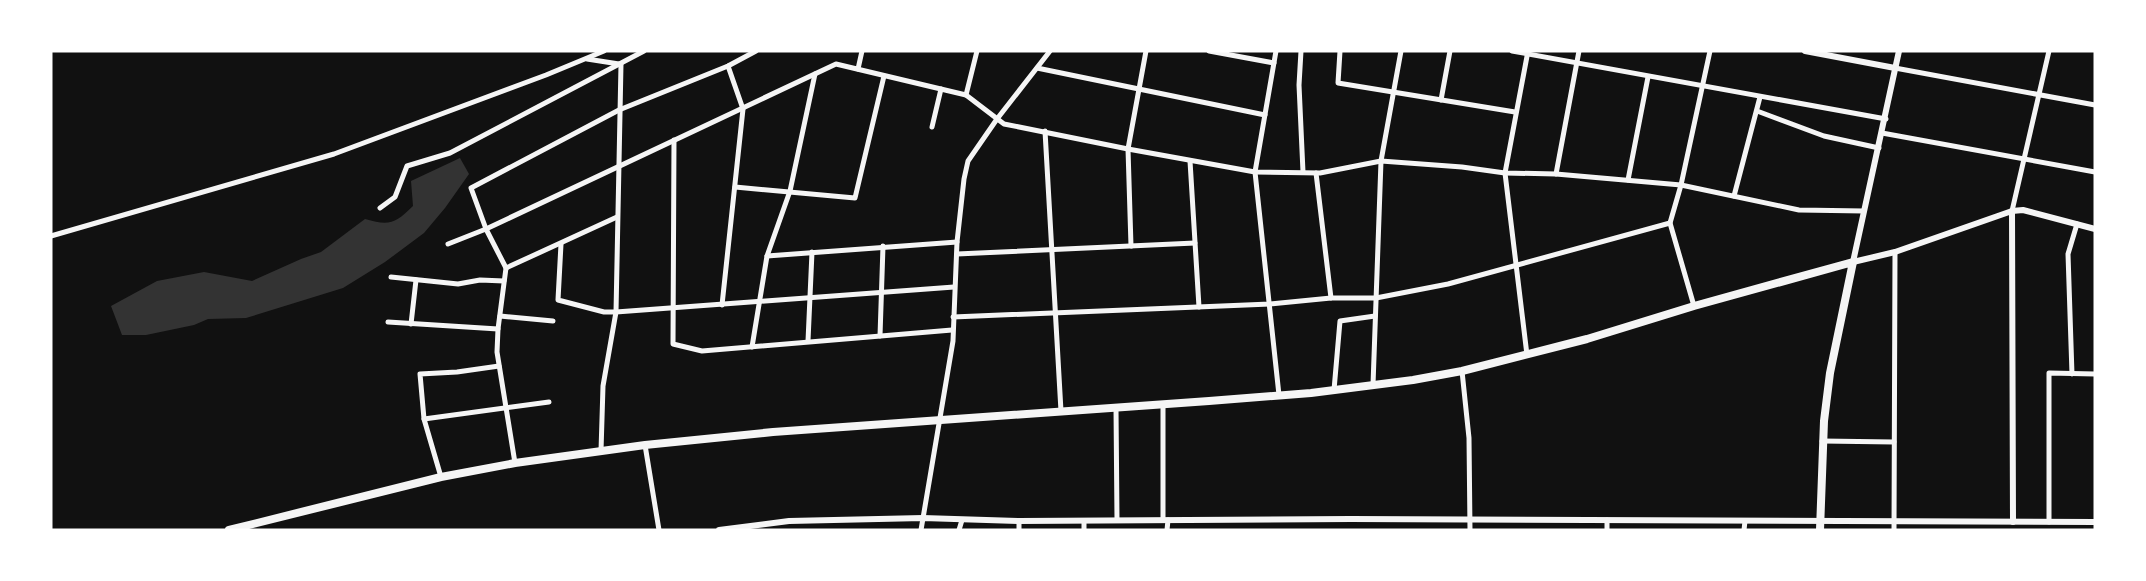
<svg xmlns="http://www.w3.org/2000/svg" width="2146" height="581" font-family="Overpass,sans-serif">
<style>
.water{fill:#333}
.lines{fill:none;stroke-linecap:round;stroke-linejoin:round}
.minor{stroke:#f5f5f5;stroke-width:5}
.tertiary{stroke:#f5f5f5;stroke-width:6}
.primary{stroke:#f5f5f5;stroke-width:8}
</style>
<rect width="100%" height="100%" fill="#111"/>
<path class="water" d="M460 158 469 174 445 208 424 233 385 262 343 288 246 318 208 319 194 325 146 335H122L111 306 157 281 204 272 252 281 301 259 321 252 365 219C389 226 395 224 413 206L411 181Z"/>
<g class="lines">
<g class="minor">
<path d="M1209 51 1274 63"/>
<path d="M1276 51 1255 172 1279 395"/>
<path d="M1301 51 1299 85 1303 172"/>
<path d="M1340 51 1338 83 1515 112"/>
<path d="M1512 51 1886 119"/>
<path d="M587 59 619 64"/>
<path d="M1037 68 1265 115"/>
<path d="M1895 68 2095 105"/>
<path d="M858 69 862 51"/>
<path d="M966 95 977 51"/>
<path d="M1441 100 1450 51"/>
<path d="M1757 111 1824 136 1879 148"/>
<path d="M932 127 941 89"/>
<path d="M1045 131 1061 411"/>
<path d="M1882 133 2095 172"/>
<path d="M674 140 673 344 702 351 952 330"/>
<path d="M1190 161 1199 307"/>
<path d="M1316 173 1331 298"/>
<path d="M1556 174 1579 51"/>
<path d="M1628 180 1648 77"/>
<path d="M735 187 855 198 884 76"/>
<path d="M1734 196 1760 97"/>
<path d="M380 208 395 197 407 166 450 153 644 51"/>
<path d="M2012 211 2049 51"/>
<path d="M51 236 334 154 546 75 604 51"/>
<path d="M448 244 486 229 836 64 966 95 1004 124 1128 149 1255 172 1320 173 1381 161 1462 167 1505 173 1556 174 1681 185 1799 210 1864 211"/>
<path d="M561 244 558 300 604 312H616L954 287"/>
<path d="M1131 246 1128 149 1146 51"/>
<path d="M957 254 1195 243"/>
<path d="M767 256 957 242"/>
<path d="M506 268 617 217"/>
<path d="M391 277 458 284 480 280 504 281"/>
<path d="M722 305 743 109 728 66"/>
<path d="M1694 306 1670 223 1681 185 1710 51"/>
<path d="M500 316 553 321"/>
<path d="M953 317 1270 304 1331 298H1376L1448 284 1670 223"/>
<path d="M388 322 498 329"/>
<path d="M411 324 416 280"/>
<path d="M880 336 883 246"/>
<path d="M808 341 812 252"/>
<path d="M752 347 767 256 790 191 815 74"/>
<path d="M1527 355 1505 173 1528 51"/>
<path d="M1462 371 1469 438 1470 530"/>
<path d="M2072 374 2068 254 2077 224"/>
<path d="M1373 385 1381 161 1401 51"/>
<path d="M1334 390 1340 321 1375 316"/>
<path d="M1116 408 1117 520"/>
<path d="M424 419 549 402"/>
<path d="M1822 441 1894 442"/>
<path d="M645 445 659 530"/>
<path d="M601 451 603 386 616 312 621 64"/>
<path d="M515 463 497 352 498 329 506 268 486 229 471 188 619 110 728 66 756 51"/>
<path d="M441 477 424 419 420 374 457 372 499 366"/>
<path d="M1163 520V405"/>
<path d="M2049 522V373L2095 374"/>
<path d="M921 530 953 341 957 242 964 179 968 161 997 119 1050 51"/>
<path d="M959 530 962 520"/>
<path d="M1019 530V521"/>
<path d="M1084 530V521"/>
<path d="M1167 530 1168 520"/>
<path d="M1607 530V520"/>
<path d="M1744 530 1745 521"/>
<path d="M1894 530 1895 252"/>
</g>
<g class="tertiary">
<path d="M1805 51 1895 68"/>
<path d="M1899 51 1853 262 1895 252 2012 211 2023 210 2095 229"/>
<path d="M2012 211 2013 522"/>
<path d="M719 530 789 521 923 518 1019 521 1351 519 2095 522"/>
</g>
<path class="primary" d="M229 530 441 477 515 463 645 445 773 432 1209 401 1311 393 1413 380 1462 371 1587 339 1694 306 1853 262 1830 373 1824 421 1820 530"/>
</g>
<rect width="2146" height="581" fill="none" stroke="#ffffff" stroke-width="105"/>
</svg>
